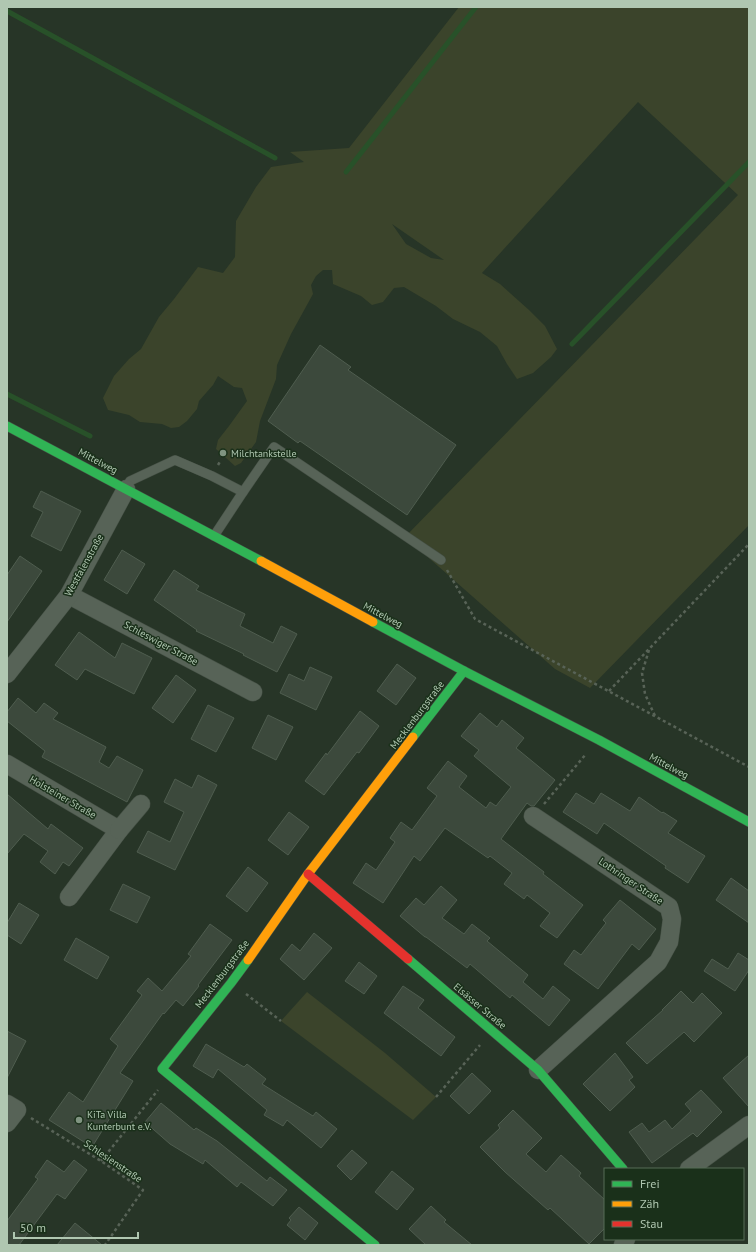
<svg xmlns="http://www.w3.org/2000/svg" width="756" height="1252" font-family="'PT Sans',sans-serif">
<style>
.green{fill:#3b442b;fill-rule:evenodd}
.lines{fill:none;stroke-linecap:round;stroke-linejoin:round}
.stream{stroke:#285129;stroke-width:5}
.building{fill:#3c493c;stroke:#4f5d4f}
.lane-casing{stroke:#455045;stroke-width:10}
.street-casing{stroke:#455045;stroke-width:19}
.fast-casing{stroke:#455045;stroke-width:10}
.slow-casing{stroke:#455045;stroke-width:10}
.jam-casing{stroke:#455045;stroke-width:10}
.path{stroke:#586357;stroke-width:2.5;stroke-dasharray:3 3;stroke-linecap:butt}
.lane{stroke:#576357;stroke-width:9}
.street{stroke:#576357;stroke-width:18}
.fast{stroke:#30b455;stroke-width:9}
.slow{stroke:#ff9f0a;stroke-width:9}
.jam{stroke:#e5322d;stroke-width:9}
.poi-dot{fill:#809481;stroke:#1a301a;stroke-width:1.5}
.labels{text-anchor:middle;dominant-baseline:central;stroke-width:3;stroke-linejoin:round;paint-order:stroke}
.poi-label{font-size:10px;fill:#b0c7b1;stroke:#1a301a;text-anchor:start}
.street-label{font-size:10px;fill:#b0c7b1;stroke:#1a301a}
</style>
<rect width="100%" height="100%" fill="#273527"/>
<g class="green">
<path d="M459 7H749V525L590 688 555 669 405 537 738 195 638 102 482 273 500 284 529 310 545 326 557 349 551 357 533 373 517 379 507 364 497 346 480 332 453 319 436 306 404 287 394 288 383 302 372 305 361 296 333 284 332 270H323L316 276 311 285 313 294 291 334 277 365 276 379 260 421 256 442 241 463 235 466 216 449 218 440 229 426 247 401 242 388 234 387 218 376 213 385 199 401 197 409 187 421 179 427 171 428 162 424 140 422 129 415 108 410 103 398 114 376 129 359 141 349 159 317 174 299 198 267 223 273 235 257 236 221 256 187 271 167 304 162 290 152 349 148ZM392 224 444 260 431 258 406 244Z"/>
<path d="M307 992 385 1053 436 1097 413 1120 281 1021Z"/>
</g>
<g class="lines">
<g class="stream">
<path d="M7 11 275 158"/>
<path d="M346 172 476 7"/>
<path d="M572 344 749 162"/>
<path d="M7 394 90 436"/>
</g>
</g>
<g class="building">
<path d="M320 345 351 367 348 370 456 445 407 515 300 441 298 443 268 421Z"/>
<path d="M41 491 81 511 61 551 31 536 43 512 33 507Z"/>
<path d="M122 550 145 564 127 594 104 580Z"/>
<path d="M20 556 42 571 7 622V575Z"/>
<path d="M174 570 199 586 196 590 245 614 240 626 273 643 281 626 297 634 277 672 243 655 244 654 196 631 197 630 154 600Z"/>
<path d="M79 632 115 658 122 643 152 658 134 694 85 669 77 680 55 665Z"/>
<path d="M397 664 416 678 396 705 377 691Z"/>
<path d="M310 667 332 677 316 710 280 693 289 674 304 681Z"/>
<path d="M176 675 196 690 173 723 152 708Z"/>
<path d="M18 698 36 713 44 703 58 713 53 719 106 747 99 762 109 768 117 756 143 770 127 802 42 757 45 751 7 721V712Z"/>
<path d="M208 705 234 718 216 752 191 739Z"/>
<path d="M360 711 379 726 359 753 357 752 324 795 305 781 326 753 327 755Z"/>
<path d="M480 713 497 727 502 720 524 738 516 748 555 780 534 806H531L527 803 501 839 544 872 543 874 583 905 557 938 540 926 550 913 527 895 524 899 504 884 512 873 490 856 488 858 445 828 420 861 414 856 383 903 353 883 366 863 376 870 395 842 390 838 401 822 412 830 437 796 427 788 448 761 467 776 459 787 486 808 490 802 496 806 511 787 474 756 479 750 461 736Z"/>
<path d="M268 715 293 727 276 760 252 748Z"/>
<path d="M198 775 217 785 175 870 137 852 148 831 170 842 184 812 164 802 175 779 192 788Z"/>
<path d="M576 793 594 804 601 793 630 811 639 797 662 813 663 812 677 821 668 833 705 856 688 883 665 868 666 866 604 823 597 834 563 812Z"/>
<path d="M7 794 48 829 51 824 83 848 69 866 63 862 55 874 40 862 48 851 24 834 7 854Z"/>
<path d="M289 812 309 827 288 855 268 840Z"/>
<path d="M248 867 268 883 247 912 226 896Z"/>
<path d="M731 878 749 891V923L716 900Z"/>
<path d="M123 884 150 897 137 923 110 910Z"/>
<path d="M441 886 457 900 442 918 464 934 472 924 490 938 487 941 528 975 523 982 543 999 553 986 570 1000 549 1026 512 995 510 998 470 964 467 968 426 937H425L400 916 416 898 424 905Z"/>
<path d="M620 900 656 929 639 950 632 944 598 989 564 964 574 950 581 955 606 923 603 920Z"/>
<path d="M19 903 39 915 21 944 7 935V923Z"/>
<path d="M210 924 232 940 198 985 199 986 183 1006 176 1000 164 1014 163 1013 120 1073 133 1081 92 1147 49 1120 69 1092 83 1102 118 1046 110 1039 142 995 137 991 148 978 162 991 191 956 188 954Z"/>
<path d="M314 933 332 948 304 980 280 959 292 944 300 951Z"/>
<path d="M76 938 109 957 97 979 64 960Z"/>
<path d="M738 953 749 960V970L735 991 704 971 712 959 728 969Z"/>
<path d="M359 962 377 976 364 994 345 981Z"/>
<path d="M403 986 424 1000 418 1008 455 1037 441 1056 384 1013Z"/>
<path d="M681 991 693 1003 702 993 722 1013 694 1042 684 1032 647 1064 626 1043 663 1010H662Z"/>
<path d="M7 1031 26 1041 7 1078Z"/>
<path d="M206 1044 244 1067 247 1064 266 1079 262 1084 313 1116 316 1112 337 1129 321 1148 287 1120 283 1126 264 1115 267 1110 218 1069 213 1078 193 1066Z"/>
<path d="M615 1053 633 1077 629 1080 635 1087 610 1111 583 1084Z"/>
<path d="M749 1055V1107L723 1078Z"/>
<path d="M472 1073 491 1091 469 1114 450 1096Z"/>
<path d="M701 1090 722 1112 697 1137 693 1133 652 1163 629 1132 642 1123 649 1132 665 1120 672 1129 691 1111 685 1104Z"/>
<path d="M161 1103 194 1130 196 1128 217 1141 267 1181 270 1177 287 1190 273 1206 241 1182 237 1187 205 1160 203 1164 170 1144 145 1122Z"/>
<path d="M513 1110 542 1138 526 1154 546 1172 561 1155 581 1173 579 1176 605 1200V1228L589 1244 550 1208 548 1210 505 1172 480 1147 500 1128 498 1125Z"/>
<path d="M352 1150 367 1163 351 1180 337 1166Z"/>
<path d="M47 1160 64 1172 74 1160 87 1170 65 1199 57 1194 19 1245H7V1221L38 1179 35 1177Z"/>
<path d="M392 1171 414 1189 397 1210 375 1192Z"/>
<path d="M431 1206 446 1220 444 1222 472 1245H426L409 1229Z"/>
<path d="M299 1207 318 1223 305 1240 287 1225 291 1220 289 1218Z"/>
<path d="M75 1223 102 1245H57Z"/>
</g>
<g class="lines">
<g class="lane-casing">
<g id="lane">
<path d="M126 488 130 481 175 460 212 476 243 492"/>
<path d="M214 536 243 492 274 447 441 560"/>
</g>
</g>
<g class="street-casing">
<g id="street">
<path d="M69 595 253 692"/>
<path d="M7 674 69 595 126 489"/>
<path d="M7 764 119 830 69 897"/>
<path d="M533 816 669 907 672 919 669 942 658 962 538 1070"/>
<path d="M119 830 141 804"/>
<path d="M7 1104 17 1110 7 1123"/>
<path d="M689 1169 749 1125"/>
<path d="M623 1245 626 1239"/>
</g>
</g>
<g class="fast-casing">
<g id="fast">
<path d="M7 426 261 561"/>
<path d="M373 622 464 671 599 740 749 822"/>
<path d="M413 737 464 671"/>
<path d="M408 959 538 1070 623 1169"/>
<path d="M248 960 231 983 162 1069 375 1245"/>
</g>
</g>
<g class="slow-casing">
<g id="slow">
<path d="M261 561 373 622"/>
<path d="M248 960 308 874 413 737"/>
</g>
</g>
<g class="jam-casing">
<path id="jam" d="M308 874 408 959"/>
</g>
<g class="path">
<path d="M218 465 221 460"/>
<path d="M447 570 475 619 749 767"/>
<path d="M649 650 642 673 645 694 655 716"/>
<path d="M609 691 749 544"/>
<path d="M544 804 586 754"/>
<path d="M246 994 281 1021"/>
<path d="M436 1097 480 1045"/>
<path d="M31 1118 101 1161 143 1190 105 1245"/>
<path d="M101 1161 158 1090"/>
</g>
<use href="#lane" class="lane"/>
<use href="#street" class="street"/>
<use href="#fast" class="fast"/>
<use href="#slow" class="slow"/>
<use href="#jam" class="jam"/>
</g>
<g class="poi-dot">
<circle cx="223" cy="453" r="4"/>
<circle cx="79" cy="1120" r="4"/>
</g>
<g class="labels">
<g class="poi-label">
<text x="231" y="453">Milchtankstelle</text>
<text x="87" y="1114">KiTa Villa<tspan x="87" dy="12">Kunterbunt e.V.</tspan></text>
</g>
<g class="street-label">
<text transform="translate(98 461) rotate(28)">Mittelweg</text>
<text transform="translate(84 565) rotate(-61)">Westfalenstraße</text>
<text transform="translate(383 615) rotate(28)">Mittelweg</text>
<text transform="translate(161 643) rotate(28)">Schleswiger Straße</text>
<text transform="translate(417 715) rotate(-53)">Mecklenburgstraße</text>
<text transform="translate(669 766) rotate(28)">Mittelweg</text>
<text transform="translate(63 797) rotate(30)">Holsteiner Straße</text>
<text transform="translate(631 881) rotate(34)">Lothringer Straße</text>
<text transform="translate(222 974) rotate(-53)">Mecklenburgstraße</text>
<text transform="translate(480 1006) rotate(40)">Elsässer Straße</text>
<text transform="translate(113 1161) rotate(34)">Schlesienstraße</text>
</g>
</g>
<rect width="756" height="1252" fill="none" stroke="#b0c7b1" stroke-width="16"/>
<rect x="604" y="1168" width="140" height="72" fill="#1a301a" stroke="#566c56"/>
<rect x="612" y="1181" width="20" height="6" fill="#30b455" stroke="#566c56"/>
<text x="640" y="1188" font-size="12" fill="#b0c7b1">Frei</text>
<rect x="612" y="1201" width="20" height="6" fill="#ff9f0a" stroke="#566c56"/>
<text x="640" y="1208" font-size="12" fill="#b0c7b1">Zäh</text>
<rect x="612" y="1221" width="20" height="6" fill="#e5322d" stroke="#566c56"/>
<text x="640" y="1228" font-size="12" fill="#b0c7b1">Stau</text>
<path d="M14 1232v6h124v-6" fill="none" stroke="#b0c7b1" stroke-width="2"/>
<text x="20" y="1232" font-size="12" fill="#b0c7b1" stroke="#1a301a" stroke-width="3" paint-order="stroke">50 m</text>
</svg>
